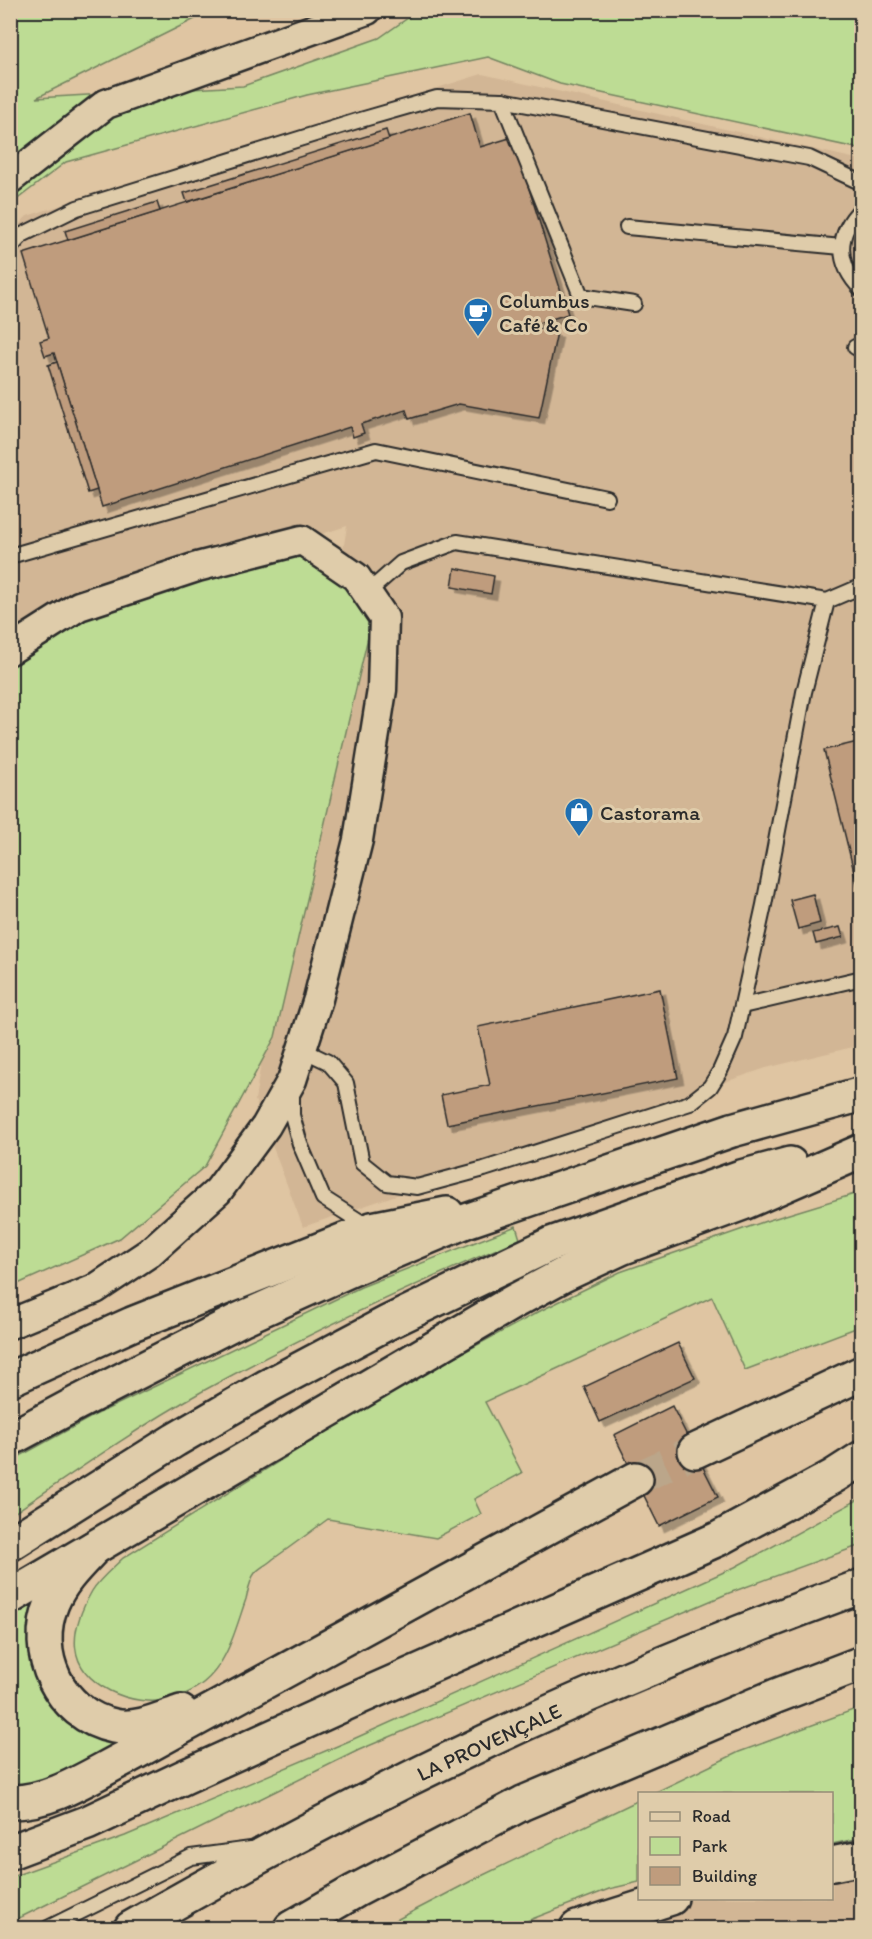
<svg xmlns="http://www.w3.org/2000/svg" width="872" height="1939" font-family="Itim,sans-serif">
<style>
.built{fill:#d2b695}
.green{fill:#bddc94;stroke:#748460;stroke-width:1.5}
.building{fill:#bf9c7d;stroke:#2b2b2b;stroke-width:1.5;filter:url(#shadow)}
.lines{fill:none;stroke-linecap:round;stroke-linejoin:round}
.highway-tunnel{stroke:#bba68a;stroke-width:33;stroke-dasharray:33 16;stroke-linecap:butt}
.lane-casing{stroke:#2b2b2b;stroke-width:18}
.street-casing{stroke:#2b2b2b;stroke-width:33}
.secondary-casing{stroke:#2b2b2b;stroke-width:38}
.primary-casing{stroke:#2b2b2b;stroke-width:38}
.highway-casing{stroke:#2b2b2b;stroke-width:38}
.lane{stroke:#dfccaa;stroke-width:14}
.street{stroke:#dfccaa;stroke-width:28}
.secondary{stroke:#dfccaa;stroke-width:33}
.primary{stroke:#dfccaa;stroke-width:33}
.highway{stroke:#dfccaa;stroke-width:33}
.labels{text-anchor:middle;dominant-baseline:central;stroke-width:6;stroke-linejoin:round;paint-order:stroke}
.poi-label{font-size:21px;fill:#2b2b2b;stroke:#dfccaa;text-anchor:start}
.street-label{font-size:21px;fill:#2b2b2b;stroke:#dfccaa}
</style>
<defs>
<filter id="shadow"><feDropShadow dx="5.5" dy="5.5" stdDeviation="0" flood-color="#0004"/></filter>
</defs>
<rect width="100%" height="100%" fill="#dfc5a2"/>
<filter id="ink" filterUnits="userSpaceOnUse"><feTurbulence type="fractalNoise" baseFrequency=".0167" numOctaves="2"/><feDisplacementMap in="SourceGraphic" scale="12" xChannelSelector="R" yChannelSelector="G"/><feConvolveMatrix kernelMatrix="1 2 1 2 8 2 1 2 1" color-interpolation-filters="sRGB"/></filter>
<g filter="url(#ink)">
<g class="built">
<path d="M482 74 861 160V1045L766 1068 303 1227 255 1100 347 526 11 632 10 234 27 216Z"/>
<path d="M861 1848V1928H546L639 1897 832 1898V1855Z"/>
</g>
<g class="green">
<path d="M11 11H211L36 98 243 86 379 38 418 11H861V149L560 84 488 57 307 95 66 162 11 204Z"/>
<path d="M301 551 347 586 372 620 275 1037 205 1166 120 1238 11 1287V664L89 615Z"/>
<path d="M861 1192V1326L745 1370 712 1297 485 1402 522 1473 474 1499 481 1514 436 1538 328 1519C310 1532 292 1546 273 1559 268 1564 259 1568 255 1573 250 1579 248 1591 246 1599 231 1642 223 1685 171 1699 151 1704 128 1700 110 1691 65 1668 69 1631 92 1591 99 1579 113 1568 123 1558L394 1390 542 1310 620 1272 766 1221Z"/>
<path d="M516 1226 520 1239C412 1285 304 1335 201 1392 135 1429 73 1473 11 1515V1461L93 1416 361 1287Z"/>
<path d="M861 1498V1545L729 1593 359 1750 11 1922V1877L125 1836 349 1741 735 1567Z"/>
<path d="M38 1599 30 1650 35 1673 44 1692 139 1741 74 1776 11 1788 10 1618Z"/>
<path d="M861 1707V1838L832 1844V1794L654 1793 739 1752Z"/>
<path d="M639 1800V1882L609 1889 509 1928H381L475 1879Z"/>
</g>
<g class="building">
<path d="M470 113 480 147 513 137 568 314 538 323V328L557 332 539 418 459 404 409 419 406 410 361 424 364 433 353 437 350 427 102 507 54 353 45 356 40 341 49 338 23 254Z"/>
<path d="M386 130 389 139 187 202 184 193Z"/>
<path d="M157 202 160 211 68 240 65 231Z"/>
<path d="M57 362 97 490 88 493 48 365Z"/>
<path d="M455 568 494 576 491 594 452 587Z"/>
<path d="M862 741V904L824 750Z"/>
<path d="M813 894 820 923 798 929 790 900Z"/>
<path d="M840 927 843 937 816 944 813 933Z"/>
<path d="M660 989 678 1078 447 1124 441 1095 490 1085 478 1027Z"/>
<path d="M678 1343 695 1378 600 1422 584 1387Z"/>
<path d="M672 1406 718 1497 659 1526 614 1435Z"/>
</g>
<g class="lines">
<path class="highway-tunnel" d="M636 1479 695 1451"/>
<g class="lane-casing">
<g id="lane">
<path d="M502 100 809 158 862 183"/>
<path d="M862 208C835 234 836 264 862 290"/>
<path d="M627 227 842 247"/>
<path d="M10 248 22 235 77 208 357 121 437 98 502 100 581 296 634 304"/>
<path d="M855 347 862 350"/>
<path d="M10 556 376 450 607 498"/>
<path d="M367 593 401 563 457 542 827 601 862 586"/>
<path d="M742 1006 862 978"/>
<path d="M303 1050 328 1062 346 1083 362 1163 387 1183 417 1187 484 1169 690 1103 710 1087 720 1071 735 1037 764 905 804 692 827 601"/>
<path d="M292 1093V1115L300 1144 323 1198 370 1228"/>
<path d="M48 1928 191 1857 251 1849"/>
</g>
</g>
<g class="street-casing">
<g id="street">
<path d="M10 179 106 104 367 10"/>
<path d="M10 650 79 606 197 567 302 540 356 577 384 618 382 690 358 840 318 999 292 1080 266 1126 218 1191 149 1253 95 1289 10 1324"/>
</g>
</g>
<g class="secondary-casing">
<g id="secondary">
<path d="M832 1864 862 1858"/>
<path d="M577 1928 671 1898"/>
</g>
</g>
<g class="primary-casing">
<g id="primary">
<path d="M10 1379 132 1324 372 1229 447 1214"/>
<path d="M10 1439 77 1403 241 1319 352 1269 466 1221 732 1130 862 1094"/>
<path d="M10 1544 175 1440 268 1386 389 1322 551 1244 741 1177 790 1164"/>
<path d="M10 1597 513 1302 563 1275 621 1248 743 1203 862 1151"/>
</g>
</g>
<g class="highway-casing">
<g id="highway">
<path d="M695 1451 862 1373"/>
<path d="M94 1548C78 1565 61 1581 52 1603 31 1653 59 1715 114 1726 136 1731 161 1719 181 1712"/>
<path d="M10 1802C52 1803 91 1775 127 1757L636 1479"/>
<path d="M10 1852 87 1823 184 1777 360 1697 718 1539 834 1476 862 1458"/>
<path d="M131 1928C246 1862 364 1799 485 1742 607 1684 734 1633 862 1586"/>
<path d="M291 1928 355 1891 523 1803 776 1696 862 1663"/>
</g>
</g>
<use href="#lane" class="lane"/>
<use href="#street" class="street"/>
<use href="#secondary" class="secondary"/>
<use href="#primary" class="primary"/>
<use href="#highway" class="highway"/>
</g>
</g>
<defs>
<g id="cafe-pin" transform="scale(1.5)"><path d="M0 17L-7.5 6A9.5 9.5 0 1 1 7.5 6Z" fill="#1f6fb2" stroke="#dfccaa"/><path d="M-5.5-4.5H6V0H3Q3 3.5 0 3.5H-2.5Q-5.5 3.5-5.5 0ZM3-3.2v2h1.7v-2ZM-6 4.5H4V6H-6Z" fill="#fff"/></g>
<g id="shop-pin" transform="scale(1.5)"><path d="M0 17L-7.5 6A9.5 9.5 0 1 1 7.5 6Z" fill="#1f6fb2" stroke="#dfccaa"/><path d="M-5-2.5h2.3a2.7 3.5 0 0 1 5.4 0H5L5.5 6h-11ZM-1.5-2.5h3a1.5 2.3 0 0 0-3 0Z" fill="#fff"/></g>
</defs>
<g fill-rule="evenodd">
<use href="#cafe-pin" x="478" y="312"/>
<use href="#shop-pin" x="579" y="812"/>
</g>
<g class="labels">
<g class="poi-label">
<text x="499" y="300">Columbus<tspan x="499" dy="24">Café &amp; Co</tspan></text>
<text x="600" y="812">Castorama</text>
</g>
<g class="street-label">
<text transform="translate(489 1742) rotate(-25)">LA PROVENÇALE</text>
</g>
</g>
<rect width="872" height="1939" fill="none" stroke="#dfccaa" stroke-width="36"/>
<rect x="18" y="18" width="836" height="1903" fill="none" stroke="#2b2b2b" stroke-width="2" filter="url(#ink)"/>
<rect x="638" y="1792" width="195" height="108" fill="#dfccaa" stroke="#978c77" stroke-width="1.5"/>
<rect x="650" y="1812" width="30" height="9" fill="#dfccaa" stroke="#978c77" stroke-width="1.5"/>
<text x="692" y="1822" font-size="18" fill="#2b2b2b">Road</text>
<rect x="650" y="1837" width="30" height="18" fill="#bddc94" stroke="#978c77" stroke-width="1.5"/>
<text x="692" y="1852" font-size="18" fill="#2b2b2b">Park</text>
<rect x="650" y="1867" width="30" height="18" fill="#bf9c7d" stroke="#978c77" stroke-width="1.5"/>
<text x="692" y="1882" font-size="18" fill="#2b2b2b">Building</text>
</svg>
